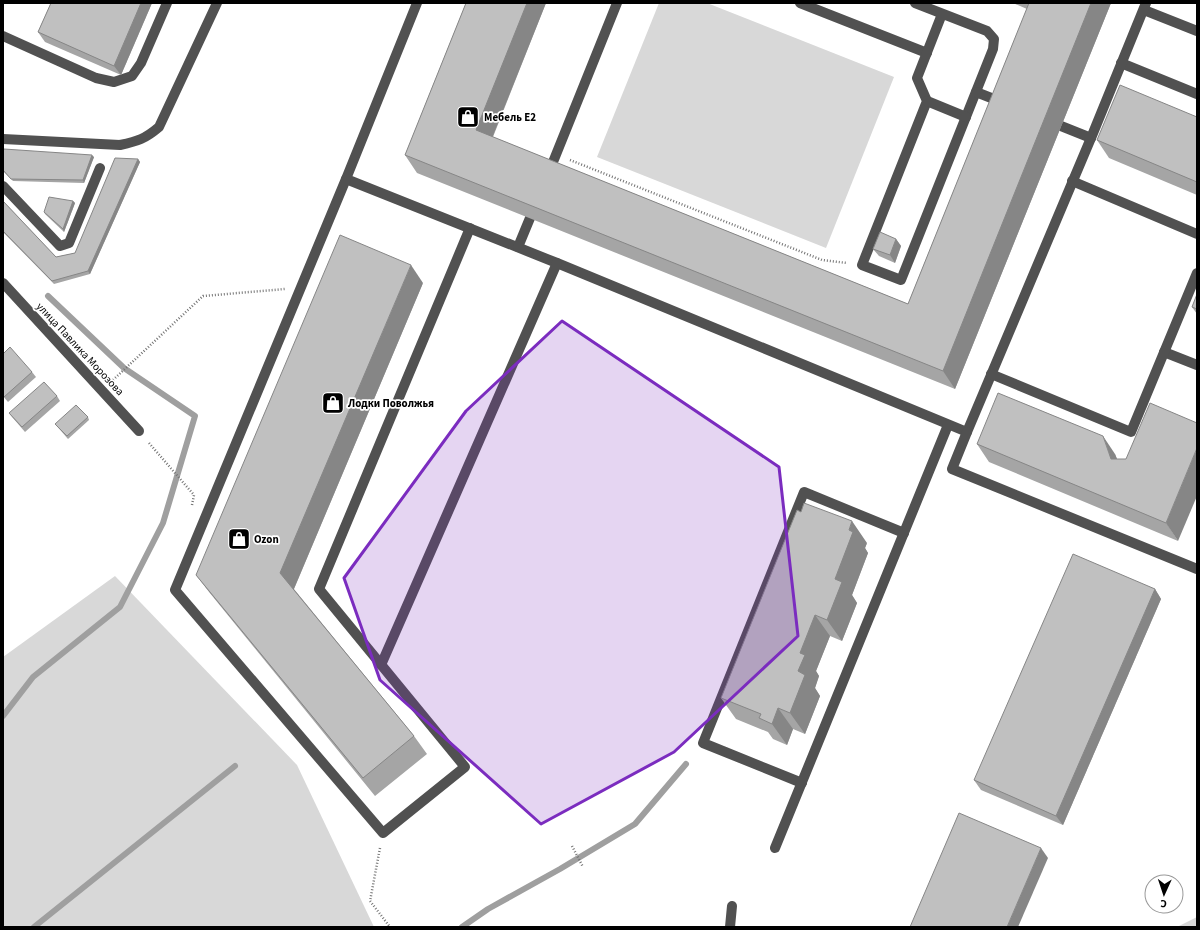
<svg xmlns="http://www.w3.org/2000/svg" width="1200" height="930" font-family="'Source Sans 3',sans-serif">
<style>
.green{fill:#d8d8d8}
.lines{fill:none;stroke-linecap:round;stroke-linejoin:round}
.stream{stroke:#9f9f9f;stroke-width:6}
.path{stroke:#737373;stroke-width:2.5;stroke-dasharray:1 2;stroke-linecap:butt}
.minor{stroke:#515151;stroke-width:10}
.wall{fill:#a5a5a5}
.shaded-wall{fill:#868686}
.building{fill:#c0c0c0;stroke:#868686}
.marked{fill:#7b2cbf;fill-opacity:0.2;stroke:#7b2cbf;stroke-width:3;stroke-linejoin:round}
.labels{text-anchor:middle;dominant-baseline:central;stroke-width:3.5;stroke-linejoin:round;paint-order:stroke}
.poi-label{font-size:11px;font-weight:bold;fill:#000;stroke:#fff;text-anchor:start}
.street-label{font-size:11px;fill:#000;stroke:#fff}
</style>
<rect width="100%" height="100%" fill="#fff"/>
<g class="green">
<path d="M659 3H707L894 77 826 248 597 157Z"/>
<path d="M115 576 297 765 374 927H3V657Z"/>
<path d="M1197 917V927H1177Z"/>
</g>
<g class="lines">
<g class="stream">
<path d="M3 716 33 677 120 607 163 523 195 416 124 368 48 296"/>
<path d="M34 927 235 766"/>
<path d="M462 927 488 909 560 869 635 824 686 764"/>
</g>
<g class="path">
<path d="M570 160 822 260 847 263"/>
<path d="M113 380 203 296 285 289"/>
<path d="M149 443 194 495 192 505"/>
<path d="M572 846 583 867"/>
<path d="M380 848 370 901 390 927"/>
</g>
<g class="minor">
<path d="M417 3 346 179 557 263 967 432 1091 138"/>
<path d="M800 3 927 53"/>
<path d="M915 3 987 31 994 39 993 49 901 280 862 265 927 101 917 78 942 14"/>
<path d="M1144 10 1197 31"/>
<path d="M3 36 96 78 114 82 132 76 141 63 167 3"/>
<path d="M1121 63 1197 94"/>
<path d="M976 92 1004 103"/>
<path d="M927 101 966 117"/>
<path d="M1061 126 1091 138 1146 3"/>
<path d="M3 139 120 145C138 141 145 139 159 127L217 3"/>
<path d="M549 172 617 3"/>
<path d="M346 179 175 590 383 833 465 767 319 589 470 228"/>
<path d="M1072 181 1197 234"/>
<path d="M3 186 60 246 69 243 100 168"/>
<path d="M518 247 530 218"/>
<path d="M3 283 139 431"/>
<path d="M1164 352 1197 365"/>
<path d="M991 374 1131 432 1197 273"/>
<path d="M967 432 952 469 1197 569"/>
<path d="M381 665 557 263"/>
<path d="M802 783 703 743 804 492 904 533"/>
<path d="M775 848 948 425"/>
<path d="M730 927 732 906"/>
</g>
</g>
<g class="wall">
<path d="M51 3H152L121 75 45 42 38 32Z"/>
<path d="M466 3H546L493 137 908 304 1027 9 1013 3H1111L955 389 417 173 405 155Z"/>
<path d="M1197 117V195L1109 158 1097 140Z"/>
<path d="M3 152 94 157 84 183 13 181 3 171Z"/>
<path d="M138 159 140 162 90 274 54 284 3 232V201L56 257 75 253Z"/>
<path d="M73 201 75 203 64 232 45 214 44 212Z"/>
<path d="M896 239 901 246 895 263 879 256 873 249Z"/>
<path d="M423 283 294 589 414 736 427 754 375 796 209 592 196 575Z"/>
<path d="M1197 294V314L1192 307Z"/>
<path d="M3 354 32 372 36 377 8 402 3 396Z"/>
<path d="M57 396 60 401 25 432 13 418 9 413Z"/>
<path d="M88 417 89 420 68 439 55 424Z"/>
<path d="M977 444 1115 454 1117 459H1126L1178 541 989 462Z"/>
<path d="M867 543 865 548 868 553 852 595 857 603 842 641 830 636 816 671 819 676 815 688 820 696 805 734 793 729 787 745 773 739 768 732 736 719 721 698Z"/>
<path d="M1155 589 1161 599 1063 825 981 790 974 780Z"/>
</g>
<g class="shaded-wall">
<path d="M141 3H152L121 75 114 66Z"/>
<path d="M527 3H546L488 148 476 130Z"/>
<path d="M1091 3H1111L955 389 943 371Z"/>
<path d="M92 155 94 157 84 183 83 180Z"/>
<path d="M138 159 140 162 90 274 88 271Z"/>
<path d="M73 201 75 203 64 232 63 229Z"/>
<path d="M896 239 901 246 895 263 890 255Z"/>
<path d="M411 265 423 283 293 591 280 573Z"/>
<path d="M1103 436 1115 454 1124 477 1111 459Z"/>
<path d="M1197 448V496L1178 541 1166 523Z"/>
<path d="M852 521 867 543 865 548 868 553 852 595 857 603 842 641 827 620 835 579 849 530Z"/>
<path d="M1155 589 1161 599 1063 825 1056 816Z"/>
<path d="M815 615 830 636 816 671 819 676 815 688 820 696 805 734 790 713 798 671 800 653Z"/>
<path d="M778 708 793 729 787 745 772 724Z"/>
<path d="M1041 848 1048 858 1018 927H1007Z"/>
</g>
<g class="building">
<path d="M51 3H141L114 66 38 32Z"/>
<path d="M466 3H527L476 130 908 304 1029 3H1091L943 371 405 155Z"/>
<path d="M1120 85 1197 117V182L1097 140Z"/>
<path d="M4 149 92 155 83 180 11 179 3 170V152Z"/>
<path d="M115 158 138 159 88 271 52 281 3 231V201L56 257 75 253Z"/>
<path d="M49 197 73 201 63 229 44 212Z"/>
<path d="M880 232 896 239 890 255 873 249Z"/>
<path d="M340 235 411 265 280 573 414 736 363 778 196 575Z"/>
<path d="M1197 294V309L1192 307Z"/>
<path d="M10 347 32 372 4 397 3 395V354Z"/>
<path d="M44 382 57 396 22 427 9 413Z"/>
<path d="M998 393 1103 436 1111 459H1126L1150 403 1197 423V448L1166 523 977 444Z"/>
<path d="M76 405 88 417 67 436 55 424Z"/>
<path d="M804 503 852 521 849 530 853 532 835 579 842 582 827 620 815 615 800 653 805 655 798 671 805 675 790 713 778 708 772 724 759 718 761 714 721 698 797 510 801 512Z"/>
<path d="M1073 554 1155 589 1056 816 974 780Z"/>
<path d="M959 813 1041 848 1007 927H910Z"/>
</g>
<path class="marked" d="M562 321 779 467 798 636 674 752 541 824 380 680 344 578 466 411Z"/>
<defs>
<g id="shop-square" transform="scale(1.15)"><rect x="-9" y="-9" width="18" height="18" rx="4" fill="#000" stroke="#fff"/><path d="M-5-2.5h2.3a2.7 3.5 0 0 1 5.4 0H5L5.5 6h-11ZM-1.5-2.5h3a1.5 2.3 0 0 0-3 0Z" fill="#fff"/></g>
</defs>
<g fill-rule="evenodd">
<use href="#shop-square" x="468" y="117"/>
<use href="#shop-square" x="333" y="403"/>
<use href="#shop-square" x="239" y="539"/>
</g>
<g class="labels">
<g class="poi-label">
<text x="484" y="117">Мебель Е2</text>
<text x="348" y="403">Лодки Поволжья</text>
<text x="254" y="539">Ozon</text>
</g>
<g class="street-label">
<text transform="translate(80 349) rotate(47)">улица Павлика Морозова</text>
</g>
</g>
<rect width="1200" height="930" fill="none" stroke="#000000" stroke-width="8"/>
<g transform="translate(1164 894) rotate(183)"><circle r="19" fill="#ffffff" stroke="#999999"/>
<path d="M0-3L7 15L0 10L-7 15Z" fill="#000000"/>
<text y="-6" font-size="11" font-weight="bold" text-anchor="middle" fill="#000000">С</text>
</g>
</svg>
